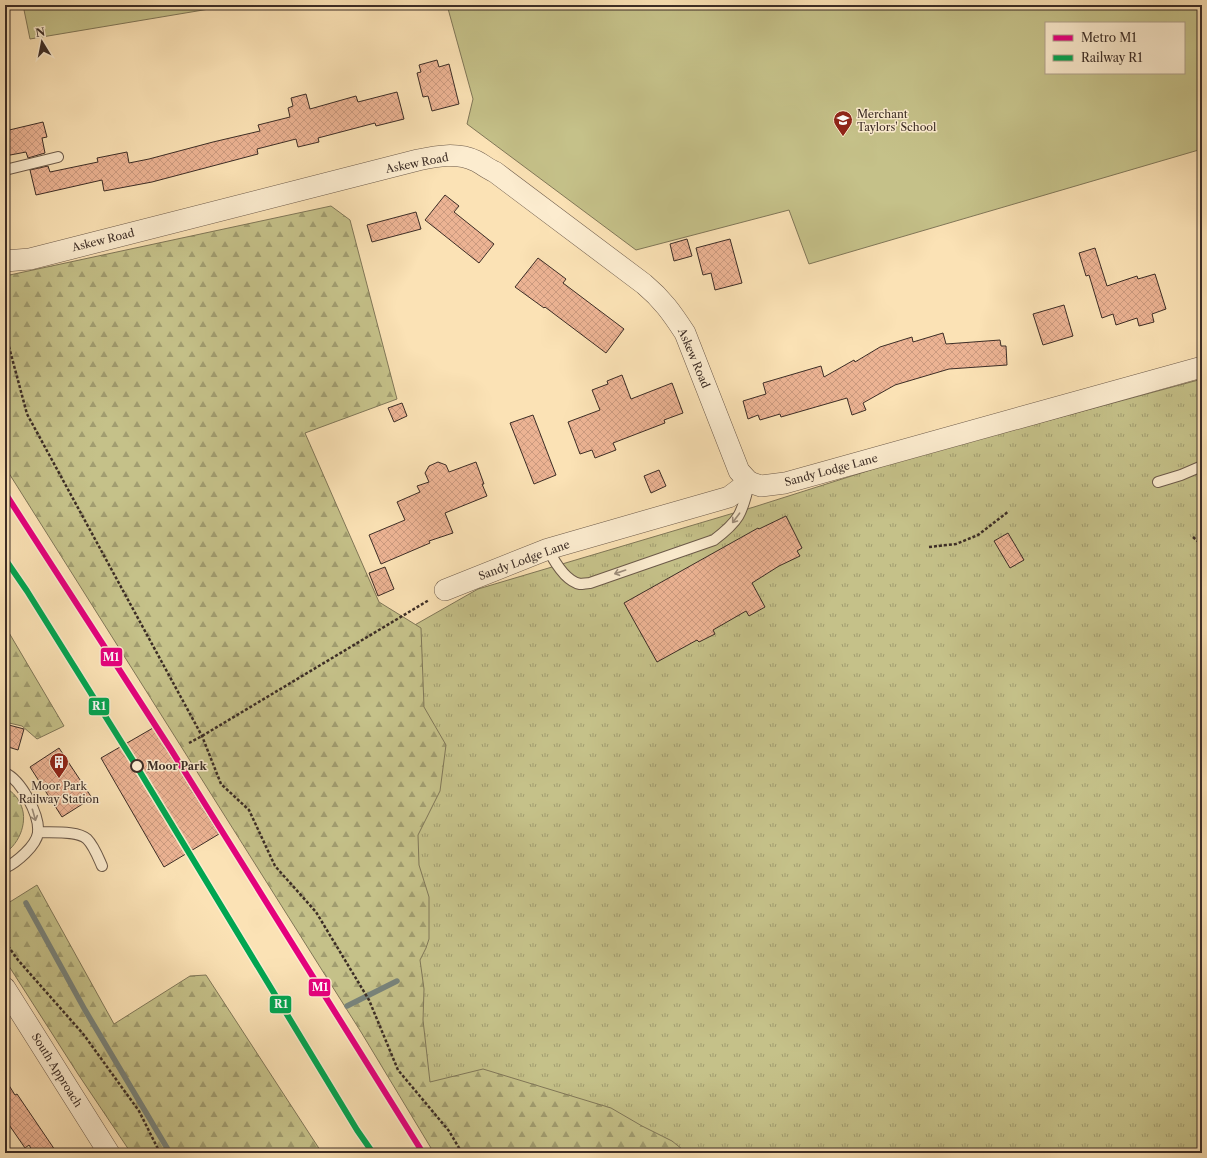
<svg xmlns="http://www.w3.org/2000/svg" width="1207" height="1158" font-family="'Libre Caslon Text',serif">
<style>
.grass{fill:url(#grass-tufts);stroke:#807758}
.forest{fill:url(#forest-firs);stroke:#807758}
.green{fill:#c5c189;stroke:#807758;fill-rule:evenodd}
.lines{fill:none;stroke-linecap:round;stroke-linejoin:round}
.stream{stroke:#78837b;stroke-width:5.5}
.building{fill:url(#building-cross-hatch);stroke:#3c2d26}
.lane-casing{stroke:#6c5a4a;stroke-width:12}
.street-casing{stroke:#6c5a4a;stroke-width:22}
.path{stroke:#3c2d26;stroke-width:2.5;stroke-dasharray:3 2;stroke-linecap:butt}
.lane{stroke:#fceccf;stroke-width:10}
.street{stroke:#fceccf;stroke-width:21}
.rail-1-casing{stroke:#fceccf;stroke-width:9}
.rail-1{stroke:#00a651;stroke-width:6}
.metro-1-casing{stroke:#fceccf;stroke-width:9}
.metro-1{stroke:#e5007d;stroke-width:6}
.oneway{stroke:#9c8c7a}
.stop-dot{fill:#fceccf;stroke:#3c2d26;stroke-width:2}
.labels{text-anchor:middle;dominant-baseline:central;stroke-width:3;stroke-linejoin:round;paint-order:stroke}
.poi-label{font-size:11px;fill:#3c2d26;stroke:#fceccf;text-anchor:start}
.street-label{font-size:11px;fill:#3c2d26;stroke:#fceccf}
.stop-label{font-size:11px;font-weight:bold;fill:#3c2d26;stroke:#fceccf;text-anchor:start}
.line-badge{stroke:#fceccf;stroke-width:1.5}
.badge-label{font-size:11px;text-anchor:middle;font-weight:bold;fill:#fff}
</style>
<defs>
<pattern id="grass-tufts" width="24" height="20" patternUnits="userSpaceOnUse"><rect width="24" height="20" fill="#c5c189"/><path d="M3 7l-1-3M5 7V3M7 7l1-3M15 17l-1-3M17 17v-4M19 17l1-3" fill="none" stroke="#a19d70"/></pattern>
<pattern id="forest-firs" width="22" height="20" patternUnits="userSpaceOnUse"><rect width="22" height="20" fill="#c5c189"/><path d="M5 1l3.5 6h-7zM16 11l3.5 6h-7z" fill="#a19d70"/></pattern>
<pattern id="building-cross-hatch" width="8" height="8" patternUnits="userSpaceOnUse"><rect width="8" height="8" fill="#ecb393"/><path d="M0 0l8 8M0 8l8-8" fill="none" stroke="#cb9a7f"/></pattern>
</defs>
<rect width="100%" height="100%" fill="#fbe2b5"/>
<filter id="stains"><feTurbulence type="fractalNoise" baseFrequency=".005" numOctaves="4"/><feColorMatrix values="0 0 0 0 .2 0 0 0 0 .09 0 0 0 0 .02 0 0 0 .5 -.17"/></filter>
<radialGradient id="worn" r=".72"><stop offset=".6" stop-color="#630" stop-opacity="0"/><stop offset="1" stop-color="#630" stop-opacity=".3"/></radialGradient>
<path class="grass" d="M1202 379V1153H477L430 1082 216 738 478 589 754 507 902 460Z"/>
<g class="forest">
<path d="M331 206 350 220 397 399 305 433 379 602 421 628 424 707 446 745 440 791 418 835 419 865 429 897V939L426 948 420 960 424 989 423 1020 430 1082 483 1069 611 1108 642 1126 672 1141 687 1153H434L361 1032 5 467V276Z"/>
<path d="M5 626 64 726 37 739 22 726 5 722Z"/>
<path d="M5 787C11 791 17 796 20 803 29 820 20 843 5 853Z"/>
<path d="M37 885 114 1024 190 976 206 975 322 1153H131L78 1074 5 960V905Z"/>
</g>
<g class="green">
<path d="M23 5H233L30 39Z"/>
<path d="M447 5H1202V149L809 264 789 210 636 250 467 124 473 99ZM1046 23H1184V73H1046Z"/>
</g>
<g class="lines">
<g class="stream">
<path d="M26 903 85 1010 170 1153"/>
<path d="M347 1006 397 981"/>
</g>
</g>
<g class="building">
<path d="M437 60 439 67 449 64 459 104 432 111 428 96 423 97 417 73 421 72 419 65Z"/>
<path d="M397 92 404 119 376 126 375 123 318 138 319 142 298 147 296 139 257 149 258 154 152 182 104 191 102 180 36 195 30 170 48 166 50 172 98 162 97 158 127 152 129 163 149 159 213 142 260 131 258 125 290 117 288 108 293 106 291 98 306 94 310 109 356 96 358 102Z"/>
<path d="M43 122 47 137 42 138 45 153 28 158 26 152 5 156V131Z"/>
<path d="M445 195 459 206 454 212 494 244 479 263 425 220Z"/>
<path d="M416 212 421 229 372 242 367 225Z"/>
<path d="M687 239 692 256 674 261 670 244Z"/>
<path d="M730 239 742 283 715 290 711 273 703 275 696 248Z"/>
<path d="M1095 248 1107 286 1137 276 1138 279 1155 274 1166 309 1152 314 1154 322 1139 326 1137 318 1116 325 1113 314 1102 318 1089 275 1086 276 1079 253Z"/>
<path d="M538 258 566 279 563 283 624 329 606 353 545 307 544 308 515 287Z"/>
<path d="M1064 305 1073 336 1043 345 1033 314Z"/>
<path d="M943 333 946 344 1000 340 1001 346H1006L1007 365 949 369 895 385 863 403 866 410 852 415 847 398 781 417 780 414 760 420 758 415 748 419 743 401 766 394 763 383 821 366 824 377 854 360 855 362 880 347 912 337 913 342Z"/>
<path d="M622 375 631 399 672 383 683 413 664 420 665 423 613 443 616 450 595 458 592 450 580 454 568 422 600 410 592 390 608 384 607 381Z"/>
<path d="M402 403 407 416 394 422 388 408Z"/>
<path d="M533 415 556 475 534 484 510 423Z"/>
<path d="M438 462 446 465 449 472 476 462 484 484H482L487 496 445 513 453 533 429 541 430 543 381 564 369 535 405 520 397 502 420 492 417 486 429 482 425 473 429 466Z"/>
<path d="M659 470 666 486 651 493 644 476Z"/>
<path d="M786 516 802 548 797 551 800 556 779 566 752 583 765 607 749 616 746 611 713 630 715 634 699 642 697 640 657 662 624 603 758 528 759 529Z"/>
<path d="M1008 533 1024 560 1010 568 994 541Z"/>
<path d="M385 567 394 589 378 596 369 573Z"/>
<path d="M5 724 24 729 18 750 5 746Z"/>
<path d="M153 728 219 834 164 867 101 758Z"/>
<path d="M59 748 92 798 62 817 30 767Z"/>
<path d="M5 1079 15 1095 17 1094 57 1153H34L29 1145 25 1148 5 1119Z"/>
</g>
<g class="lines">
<g class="lane-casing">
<g id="lane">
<path d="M5 170 58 157"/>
<path d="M1158 482 1181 475 1202 466"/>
<path d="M548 549C554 561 565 581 580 584 583 584 587 583 590 583L714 540C739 521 742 514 749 484"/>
<path d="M5 773C21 780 40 815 38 833 36 846 17 862 5 868"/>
<path d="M38 832C50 833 77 830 87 839 94 846 98 857 102 866"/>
</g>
</g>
<g class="street-casing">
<g id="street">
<path d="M5 261 30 259 418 160C437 156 457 152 476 161 482 164 488 169 495 172L644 284C662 299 672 313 685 333L739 471 749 482"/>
<path d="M445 590 548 549 729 497 749 482 761 486 785 483 1202 367"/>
<path d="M5 988 109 1153"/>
</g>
</g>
<g class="path">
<path d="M5 332 27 414 202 736 221 784 249 810 275 866 316 912 369 1000 398 1070 449 1131 462 1153"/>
<path d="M1193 537 1202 545"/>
<path d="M929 547 956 544 978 535 1009 511"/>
<path d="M189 743 202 736 429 600"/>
<path d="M5 942 18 960 84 1035 139 1111 160 1153"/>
</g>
<use href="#lane" class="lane"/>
<use href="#street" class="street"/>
<g class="rail-1-casing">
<path id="rail-1" d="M5 559 27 591 137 767 357 1130 373 1153"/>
</g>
<use href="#rail-1" class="rail-1"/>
<g class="metro-1-casing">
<path id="metro-1" d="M5 493 170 748 423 1153"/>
</g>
<use href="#metro-1" class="metro-1"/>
</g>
<defs><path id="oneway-shaft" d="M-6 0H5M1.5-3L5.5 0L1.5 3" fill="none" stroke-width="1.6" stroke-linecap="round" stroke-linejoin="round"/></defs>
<g class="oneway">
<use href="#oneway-shaft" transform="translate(736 518) rotate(127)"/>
<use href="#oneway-shaft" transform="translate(620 572) rotate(161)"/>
<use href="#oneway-shaft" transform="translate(34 815) rotate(74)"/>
</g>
<defs>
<g id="school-pin" transform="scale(1)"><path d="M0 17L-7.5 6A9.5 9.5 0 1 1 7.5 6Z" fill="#8f2418" stroke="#fceccf"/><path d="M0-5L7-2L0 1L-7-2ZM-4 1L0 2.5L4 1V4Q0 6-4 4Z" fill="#fff"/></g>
<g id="building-pin" transform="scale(1)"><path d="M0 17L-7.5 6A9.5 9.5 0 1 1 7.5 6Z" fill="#8f2418" stroke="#fceccf"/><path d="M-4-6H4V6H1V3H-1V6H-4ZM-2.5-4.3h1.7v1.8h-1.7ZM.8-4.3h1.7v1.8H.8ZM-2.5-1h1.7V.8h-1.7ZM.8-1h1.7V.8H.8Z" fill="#fff"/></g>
</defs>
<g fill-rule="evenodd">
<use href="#school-pin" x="843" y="120"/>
<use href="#building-pin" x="59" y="762"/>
</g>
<circle class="stop-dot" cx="137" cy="766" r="6"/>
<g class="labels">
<g class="poi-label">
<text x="857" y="114">Merchant<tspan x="857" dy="13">Taylors' School</tspan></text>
<text x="59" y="786" text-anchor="middle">Moor Park<tspan x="59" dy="13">Railway Station</tspan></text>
</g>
<g class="street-label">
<text transform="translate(417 163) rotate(-11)">Askew Road</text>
<text transform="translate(103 240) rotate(-14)">Askew Road</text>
<text transform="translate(694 358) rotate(67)">Askew Road</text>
<text transform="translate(831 470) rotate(-15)">Sandy Lodge Lane</text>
<text transform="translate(524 560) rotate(-20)">Sandy Lodge Lane</text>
<text transform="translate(57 1070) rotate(58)">South Approach</text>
</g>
<g class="stop-label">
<text x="147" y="766">Moor Park</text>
</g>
</g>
<g class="line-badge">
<rect x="100" y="647" width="23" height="20" rx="4" fill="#e5007d"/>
<rect x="88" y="697" width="22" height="19" rx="4" fill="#00a651"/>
<rect x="308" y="978" width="23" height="19" rx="4" fill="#e5007d"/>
<rect x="269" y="995" width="23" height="19" rx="4" fill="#00a651"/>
</g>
<g class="badge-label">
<text x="111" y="661">M1</text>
<text x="99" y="710">R1</text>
<text x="320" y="991">M1</text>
<text x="281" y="1008">R1</text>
</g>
<rect width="1207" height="1158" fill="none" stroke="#fbe2b5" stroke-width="20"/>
<rect x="6" y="6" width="1195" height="1146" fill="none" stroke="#3c2d26" stroke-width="2"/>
<rect x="10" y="10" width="1187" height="1138" fill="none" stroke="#3c2d26"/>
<rect x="1045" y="22" width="140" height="52" fill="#fceccf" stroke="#afa08b"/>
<rect x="1053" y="35" width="20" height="6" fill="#e5007d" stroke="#afa08b"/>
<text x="1081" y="42" font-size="12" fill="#3c2d26">Metro M1</text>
<rect x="1053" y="55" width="20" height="6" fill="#00a651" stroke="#afa08b"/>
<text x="1081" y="62" font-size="12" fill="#3c2d26">Railway R1</text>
<g transform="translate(42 42) rotate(350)" stroke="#fceccf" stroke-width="3" paint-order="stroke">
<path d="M0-3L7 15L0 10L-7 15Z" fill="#3c2d26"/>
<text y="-6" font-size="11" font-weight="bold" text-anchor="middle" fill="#3c2d26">N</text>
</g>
<rect width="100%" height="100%" filter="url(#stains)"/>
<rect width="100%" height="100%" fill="url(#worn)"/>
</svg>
